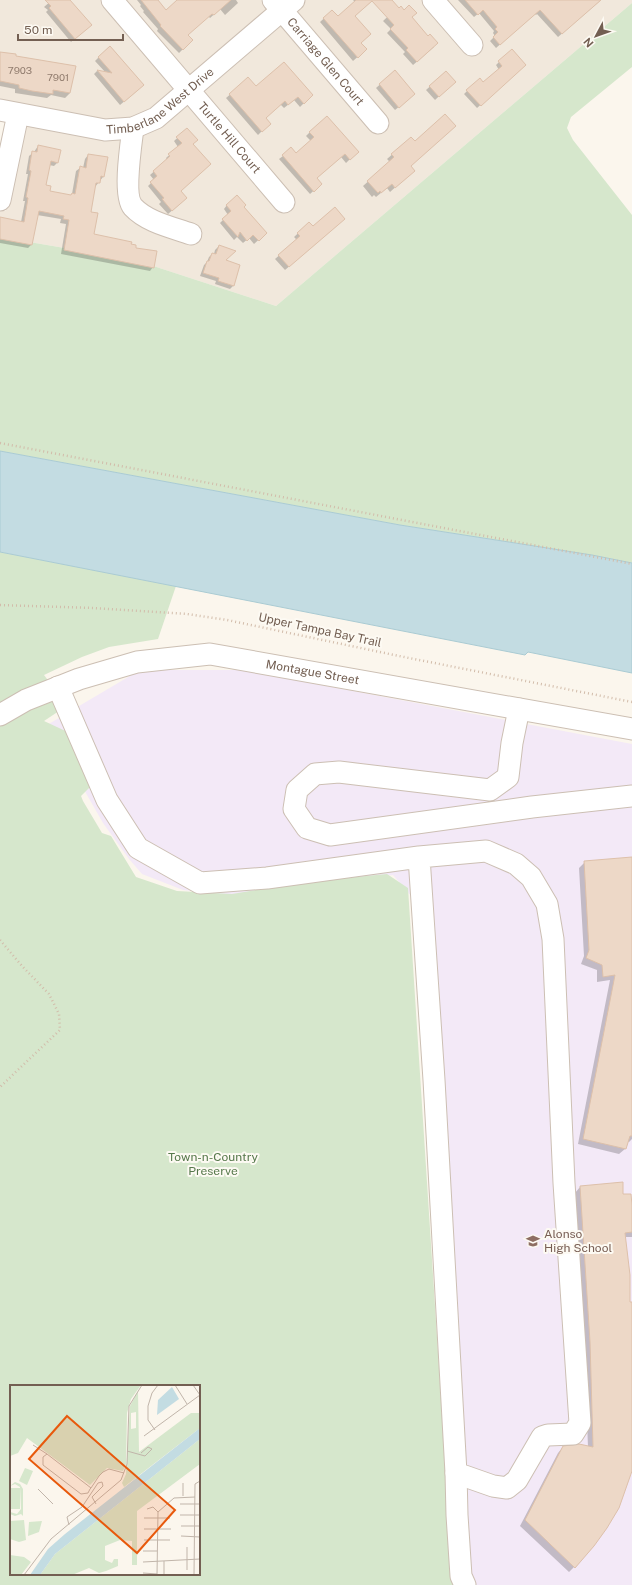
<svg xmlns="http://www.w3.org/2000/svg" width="632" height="1585" font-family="'Public Sans',sans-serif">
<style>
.residential{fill:#f1e8dc}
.education{fill:#f3e9f7}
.green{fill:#d6e7cc;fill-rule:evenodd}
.water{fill:#c3dce2;stroke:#aacbd3}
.shadow{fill:#0003}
.building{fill:#edd8c7;stroke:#ddc0aa}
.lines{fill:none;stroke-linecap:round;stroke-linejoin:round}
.minor-casing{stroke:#ccbfb3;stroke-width:23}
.path{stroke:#d2bcaa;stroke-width:2.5;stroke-dasharray:1 3;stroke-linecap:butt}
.minor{stroke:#fff;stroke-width:21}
.labels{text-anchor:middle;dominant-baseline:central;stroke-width:4;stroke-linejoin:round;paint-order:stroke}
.number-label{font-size:10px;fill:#927d6f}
.street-label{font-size:12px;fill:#735f52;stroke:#fdfaf3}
.park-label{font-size:12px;fill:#56784b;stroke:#fdfaf3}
.education-label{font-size:12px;fill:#785e54;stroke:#fdfaf3;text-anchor:start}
.inset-road{fill:none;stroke:#c1b5aa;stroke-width:1}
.view{fill:#e8590c;fill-opacity:0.15;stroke:#e8590c;stroke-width:2}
.inset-edge{fill:none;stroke:#735f52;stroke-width:2}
</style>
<rect width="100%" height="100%" fill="#fbf6ed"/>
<g class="residential">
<path d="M0 0H101L178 90 153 112 132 121 107 122 0 102Z"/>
<path d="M123 0H261L270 11 191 80Z"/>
<path d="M305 0H423L470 55 483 45 444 0H632V3L276 306 135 260 0 237V211H6L24 123 124 136 119 187 194 244 201 229 153 212 139 201 135 186 140 133 188 101 283 213 295 202 200 90 280 22 376 134 388 123 292 11Z"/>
</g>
<path class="education" d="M140 670H242L632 744V1585H456L411 896 393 875 227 895 183 890 142 874 129 859 103 823 47 725Z"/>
<g class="green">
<path d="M632 3V67L571 117 567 128 573 140 632 215V563L592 555 400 525 0 451V237L135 260 276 306Z"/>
<path d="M0 552 176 586 158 639 109 647 82 657 44 675 50 683 0 706Z"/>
<path d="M58 695 65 707 44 721 72 734 93 784 81 796 83 801 102 833 111 836 136 877 177 891 232 894 302 882 387 874 408 888 453 1585H0V723ZM11 1386H199V1574H11Z"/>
</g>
<path class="water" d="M0 451 400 525 592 555 632 563V673L528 652 525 655 0 552Z"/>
<g class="shadow">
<path d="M52 0H69L87 28 71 42 46 12 48 10 44 7Z"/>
<path d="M137 0H157L166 11 179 0H236L238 3 225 15 220 9 210 18 208 16 187 35 192 40 179 53 157 31 158 29 143 12 144 11 140 6 141 5Z"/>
<path d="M353 0H373L354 16 362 53 353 61 320 22 332 11 338 17 355 2Z"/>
<path d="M458 0H601L558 37 537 14 536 15 535 14 496 48 490 41 495 36 493 33 494 31 479 13 474 17Z"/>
<path d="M397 8 411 17 434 47 413 65 403 54 405 52 387 33 391 29 383 21Z"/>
<path d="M0 53 70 93 65 98 51 95 47 98 15 93V89L0 86Z"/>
<path d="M99 57 139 89 120 105 94 74 97 71 106 73 95 61Z"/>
<path d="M499 62 521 69 477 108 464 94 467 91 483 83 499 70 496 65Z"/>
<path d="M395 71 411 97 395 110 376 88Z"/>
<path d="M446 72 451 85 435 100 426 90Z"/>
<path d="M248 79 256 88 308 99 300 107 294 100 284 108 280 104 265 118 266 127 258 135 226 98Z"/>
<path d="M187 129 192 145 180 192 182 202 168 214 159 204 161 202 148 186 154 180 150 175 167 160 166 158 178 147 174 141Z"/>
<path d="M310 132 357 152 346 163 341 157 316 178 321 184 310 194 279 159 283 156 295 155 311 141 306 136Z"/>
<path d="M411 138 409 175 390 192 387 188 376 197 374 195 372 197 363 186 390 162 387 159Z"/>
<path d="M38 146 58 162 54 166 49 165 44 186 49 192 70 196 72 194 76 171 80 168H83L85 159 88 155 103 177 95 187 90 212 93 235 130 245 153 267 150 271 61 254 66 224 60 223 61 219 37 215 31 245 28 248 0 243V218L21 222 25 201H23L28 174H26L29 156 34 152Z"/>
<path d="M227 205 243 207 266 233 254 244 249 238 243 243 237 237 234 240 220 223 228 215 224 209Z"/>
<path d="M341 222 285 270 275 259 297 240 294 237 309 223 313 227Z"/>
<path d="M219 246 234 285 230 289 215 284 216 281 200 276 204 265 207 262 209 257 212 254H214L215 250Z"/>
<path d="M632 858V1139L629 1142H627L625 1149 619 1154 578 1144 610 980 597 982V970L581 964 584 956 579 868 585 862Z"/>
<path d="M580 1187 622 1195 632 1215V1237H625L629 1303H632V1468L574 1567 569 1572 520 1526 558 1453 563 1447H588L584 1348 575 1193Z"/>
</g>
<g class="building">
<path d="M45 0H70L92 25 75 39 49 8 51 6Z"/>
<path d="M141 0H158L166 10 177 0H231L214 15 212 14 188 35 193 40 183 50 160 26 161 25Z"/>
<path d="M356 0H392L399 8 401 6 404 10 409 5 417 13 412 17 428 36 430 34 438 43 417 62 406 50 408 48 390 29 394 25 372 1 355 16 371 34 361 43 367 49 358 58 323 18 332 10 338 16Z"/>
<path d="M465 0H601L562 34 540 10 500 45 493 37 498 32 495 29 497 27 483 10 478 15Z"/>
<path d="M110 46 144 85 124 102 97 70 112 73 98 57Z"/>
<path d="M512 49 526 65 481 106 466 90 480 78 483 82 502 66 498 61Z"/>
<path d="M0 52 16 54V56L76 66 70 93 53 90V94L32 91 19 88V85L0 81Z"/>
<path d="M284 62 313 95 304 104 298 97 288 105 285 101 266 118 271 124 262 132 229 94 248 77 256 86Z"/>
<path d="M395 70 415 94 399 108 379 84Z"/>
<path d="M446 71 456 82 439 97 429 86Z"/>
<path d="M445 114 456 126 411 166 415 171 395 188 392 184 381 193 380 191 378 193 367 181 394 157 391 154 411 137 415 141Z"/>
<path d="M327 116 359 152 350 160 345 154 317 178 322 184 314 192 282 155 291 147 296 153 314 137 309 132Z"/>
<path d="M187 128 198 140 193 144 211 164 181 191 187 198 172 211 162 199 164 198 150 182 157 176 153 171 170 156 168 154 182 143 176 137Z"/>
<path d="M38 145 61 150 58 163 51 161 46 185 51 186 50 191 71 195 72 193 75 194 80 166 86 168 88 154 108 157 104 177 101 176 100 183H96L91 212 98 213 94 234 132 242 131 244 136 245V248L157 251 154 268 64 250 69 220 63 219 64 216 39 211 32 245 0 239V217L24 222 28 198 26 197 31 171 29 170 32 151 37 152Z"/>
<path d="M237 195 246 205 244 207 267 233 259 241 253 235 247 241 240 232 238 237 222 219 231 211 226 205Z"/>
<path d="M335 207 345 219 289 267 278 255 300 236 297 233 309 222 313 226Z"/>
<path d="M219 245 236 251 226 260 240 265 234 286 218 281 219 278 203 273 207 261H209L212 253 216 254Z"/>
<path d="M632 857V1136H630L626 1149 583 1139 615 975 603 977 602 965 586 958 589 950 584 861Z"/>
<path d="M623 1182V1194H631L632 1205V1232L625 1233 630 1275V1302H632V1471L619 1508 607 1528 594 1546 575 1568 525 1520 563 1446 579 1444 593 1447 590 1342 580 1186Z"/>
</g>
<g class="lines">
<g class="minor-casing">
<g id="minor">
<path id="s1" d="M112 0 284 202"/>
<path id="s2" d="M273 0 378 123"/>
<path d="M433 0 472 45"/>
<path id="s3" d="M0 110 105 130 133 128 156 118 294 0"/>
<path d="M133 128C131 144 123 196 133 207 147 222 171 227 191 234"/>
<path d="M0 200 18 114"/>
<path d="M58 687 107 800 138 848 200 883 267 878 419 857 486 851 516 864 531 877 547 904 553 939 564 1183 580 1423 573 1434 548 1435 542 1437 517 1480 507 1488 493 1486 456 1473 434 1080 419 857"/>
<path d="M519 709 512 743 508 777 490 790 339 772 315 774 297 790 294 809 307 828 330 835 532 807 632 796"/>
<path id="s4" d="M0 715 26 700 79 679 137 662 210 654 632 729"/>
<path d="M456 1473 457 1515 461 1576 465 1585"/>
</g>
</g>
<g class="path">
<path d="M0 443 632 564"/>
<path d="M0 605 93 608 187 614 227 620 399 656 632 702"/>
<path d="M0 940 22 966 49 994 59 1014 60 1030 0 1087"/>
</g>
<use href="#minor" class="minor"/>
</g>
<defs>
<g id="school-bare" transform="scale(1.08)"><path d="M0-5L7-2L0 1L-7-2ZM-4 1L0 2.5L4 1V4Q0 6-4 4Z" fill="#8d6e63" stroke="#fdfaf3" stroke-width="2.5" paint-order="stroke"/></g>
</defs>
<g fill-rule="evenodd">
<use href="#school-bare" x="533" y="1241"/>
</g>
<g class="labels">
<g class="number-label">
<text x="20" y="70">7903</text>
<text x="58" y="77">7901</text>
</g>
<g class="street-label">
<text stroke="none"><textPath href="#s2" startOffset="81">Carriage Glen Court</textPath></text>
<text stroke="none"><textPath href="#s3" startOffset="171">Timberlane West Drive</textPath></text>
<text stroke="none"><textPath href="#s1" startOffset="181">Turtle Hill Court</textPath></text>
<text transform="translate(320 630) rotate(12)">Upper Tampa Bay Trail</text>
<text stroke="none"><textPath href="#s4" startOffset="325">Montague Street</textPath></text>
</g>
<g class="park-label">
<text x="213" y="1157">Town-n-Country<tspan x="213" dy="14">Preserve</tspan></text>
</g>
<g class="education-label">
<text x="544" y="1234">Alonso<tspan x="544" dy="14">High School</tspan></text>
</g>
</g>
<g transform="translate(10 1385)">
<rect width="190" height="190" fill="#fbf6ed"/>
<path d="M0 0H131L121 14 117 28 116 79 113 86 97 83 80 100 17 53 8 68 0 71ZM128 6 129 67 181 28H190V43L114 102 112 98 116 89 120 21ZM126 27V43L121 44V28ZM190 54V79L127 126V180H122V156L110 155 95 161V175L102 178 104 174H108V181L96 186 89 188 79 183 62 190H30L45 169ZM15 83 23 86 17 100 9 96ZM5 97 10 99 13 104V131L11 129 5 131 0 129V127L7 129 11 124 10 102 5 99 0 101ZM0 103H10V124H0ZM14 135 16 155 9 157 0 154V136ZM32 136 29 147 18 151 19 137ZM0 170 14 172 21 177 11 190H0Z" fill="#d6e7cc" fill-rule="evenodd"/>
<path d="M162 2 169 14 147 30 148 15ZM190 43V54L45 169 30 190H20L38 164 55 149Z" fill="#c3dce2"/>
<path class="inset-road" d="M165 0 177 19M183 0 190 10M145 45 138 35V21L142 8 148 0M134 51 190 10M23 60 37 69M117 66 135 71 142 64 138 62 131 68M81 103 37 69 33 72V80L71 109 78 108 80 104 81 103 89 91 93 87 99 84 114 88M28 104 43 119M173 111V98M170 119H190M137 124 143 122 148 127M170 130H190M134 133H160M59 140 57 132 72 122 88 98 92 97 93 101 82 112 86 119M171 141H190M134 144H161M171 151 190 152M134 155H160M133 166H147M133 177 190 174M177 185V162M133 188 147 189M154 189V176M14 190 41 154 111 95 117 79 119 21 132 0M147 190 148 127 164 113 185 112M184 190 185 99 190 96"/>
<path class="view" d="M57 31 165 125 127 168 19 74Z"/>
<rect width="190" height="190" class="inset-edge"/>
</g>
<g transform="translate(596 36) rotate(229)" stroke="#fdfaf3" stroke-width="3" paint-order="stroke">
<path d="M0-3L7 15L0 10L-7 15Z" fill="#735f52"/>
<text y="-6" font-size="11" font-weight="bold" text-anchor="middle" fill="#735f52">N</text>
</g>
<path d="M18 34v6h105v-6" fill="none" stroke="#735f52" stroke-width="2"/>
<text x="24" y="34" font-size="12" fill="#735f52" stroke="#fdfaf3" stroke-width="3" paint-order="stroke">50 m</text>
</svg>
